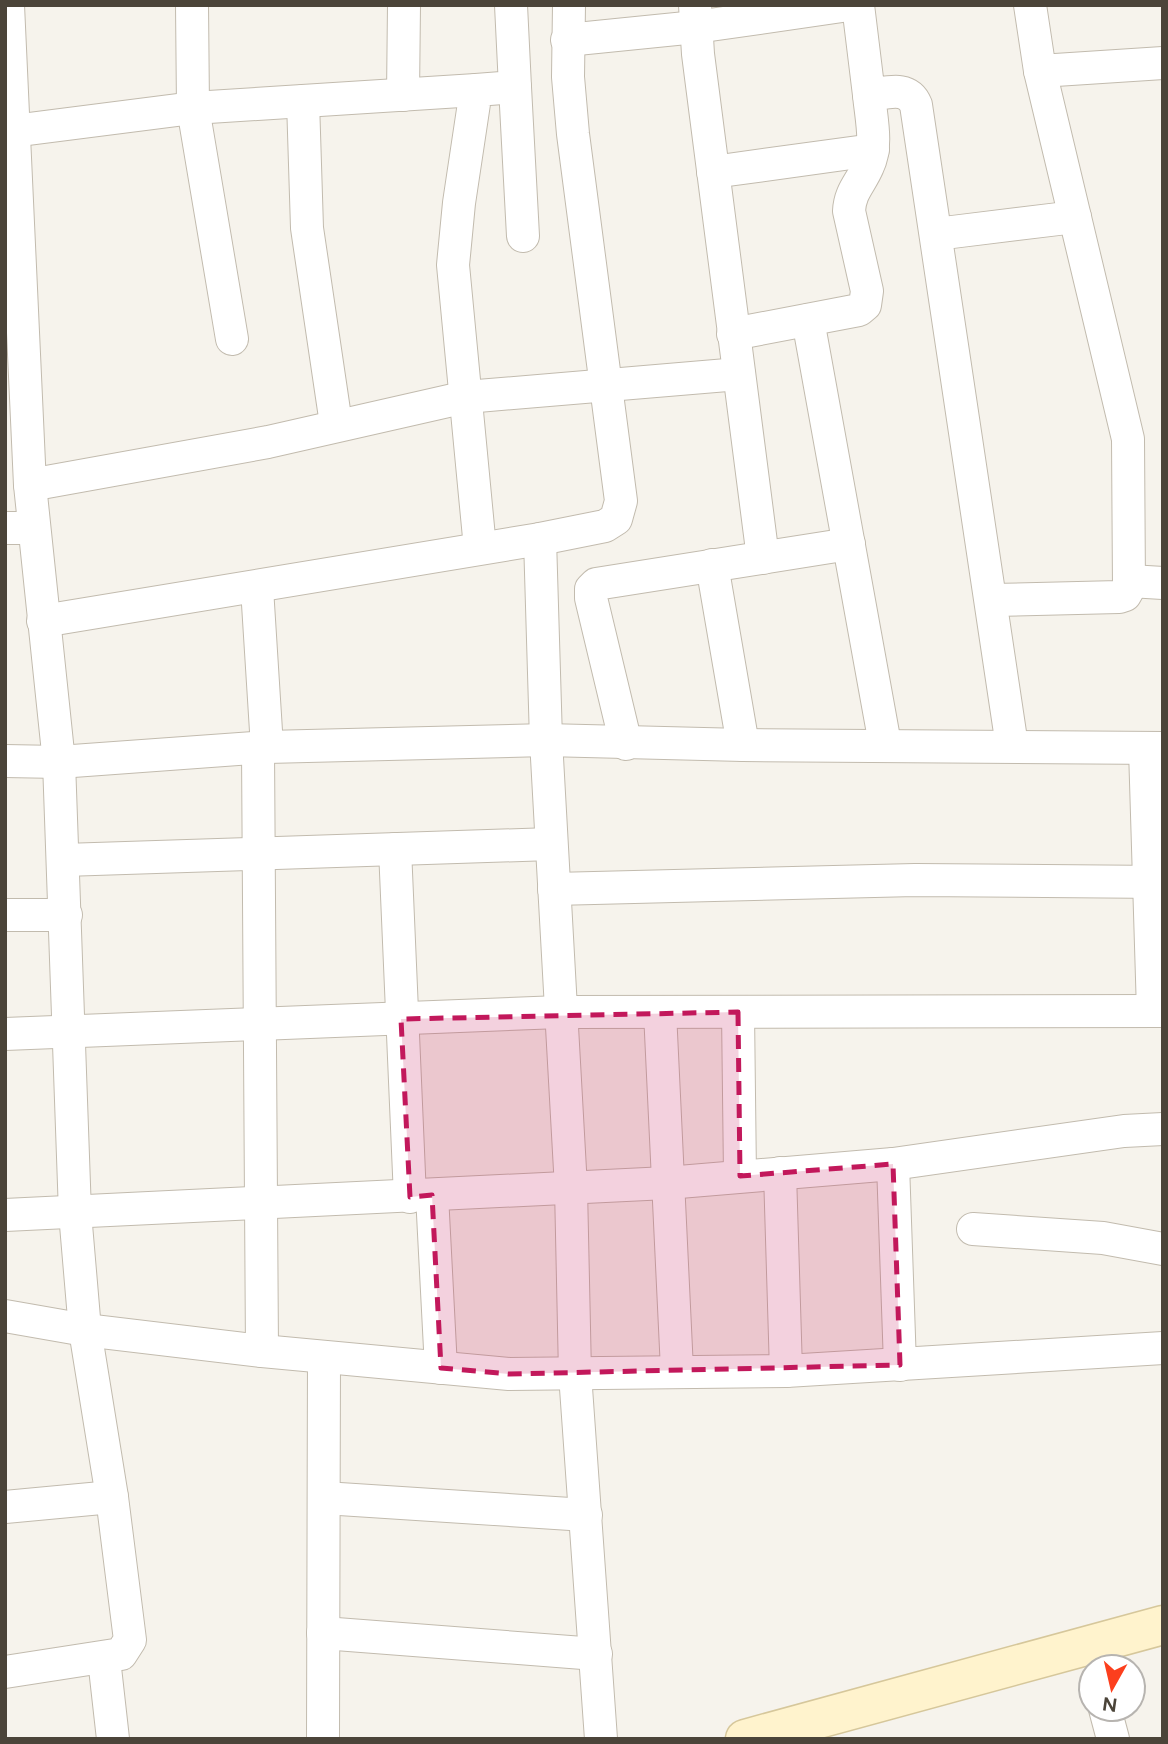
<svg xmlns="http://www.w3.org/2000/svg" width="1168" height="1744" font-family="Figtree,sans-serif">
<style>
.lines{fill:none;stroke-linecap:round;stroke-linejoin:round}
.street-casing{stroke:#c2bbae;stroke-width:34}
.secondary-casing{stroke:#d6c79b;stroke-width:41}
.street{stroke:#fff;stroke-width:32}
.secondary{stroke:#fff3cd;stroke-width:38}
.marked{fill:#c2185b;fill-opacity:0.2;stroke:#c2185b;stroke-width:5;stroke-dasharray:14 9;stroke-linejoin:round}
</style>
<rect width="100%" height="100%" fill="#f6f3ec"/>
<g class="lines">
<g class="street-casing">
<g id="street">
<path d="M192 5 193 108 232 339"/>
<path d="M695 5 698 54 763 558"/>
<path d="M858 5 869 95C887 93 908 85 916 105L1012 746"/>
<path d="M1030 5 1040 71 1163 63"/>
<path d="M567 40 696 27 849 5"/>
<path d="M515 87 523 236"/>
<path d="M403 95 404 5"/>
<path d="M303 101 307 228 336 424"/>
<path d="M5 132 193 108 476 90"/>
<path d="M713 172 873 150"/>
<path d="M936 234 1075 217"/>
<path d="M808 320 885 744"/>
<path d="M733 334 859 310 865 305 867 291 849 211C850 191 861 183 868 166 878 146 871 117 869 95"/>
<path d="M30 485 268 442 466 397 739 374"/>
<path d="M5 528H34"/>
<path d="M540 539 605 526 616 519 621 501 573 134 568 77 569 5"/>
<path d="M480 548 453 265 459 203 476 90 515 87 511 5"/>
<path d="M712 565 743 745"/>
<path d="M1130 581 1163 583"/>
<path d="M257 588 267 747"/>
<path d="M992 600 1119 597 1125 595 1129 588 1128 439 1040 71"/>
<path d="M43 621 540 539 546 740 571 1188 575 1374 601 1739"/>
<path d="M626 744 591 598V589L596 584 849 544"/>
<path d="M1145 749 1153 1011"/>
<path d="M258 750 262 1351"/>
<path d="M5 761 59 762 267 747 546 740 743 745 1163 748"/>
<path d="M395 849 410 1197"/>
<path d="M64 860 551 844"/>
<path d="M554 889 915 880 1163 882"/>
<path d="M5 915H66"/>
<path d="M660 1012 677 1370"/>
<path d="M738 1012 740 1176"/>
<path d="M5 1034 560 1012 1163 1011"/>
<path d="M893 1164 900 1365"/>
<path d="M780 1173 786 1371"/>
<path d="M432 1195 441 1368"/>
<path d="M5 1215 667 1183 893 1164 1124 1131 1163 1129"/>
<path d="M973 1229 1103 1238 1163 1249"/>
<path d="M5 1316 85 1330 262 1351 509 1374 786 1371 1163 1348"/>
<path d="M324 1498 586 1515"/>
<path d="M5 1507 112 1497"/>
<path d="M323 1633 596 1654"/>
<path d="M104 1659 113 1739"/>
<path d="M5 1672 121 1654 130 1640 112 1497 85 1330 75 1213 59 762 30 485 8 5"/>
<path d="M1105 1709 1113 1739"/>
<path d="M323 1739 324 1357"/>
</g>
</g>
<g class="secondary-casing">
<path id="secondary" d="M745 1739 1163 1625"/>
</g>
<use href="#street" class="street"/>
<use href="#secondary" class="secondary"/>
</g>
<path class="marked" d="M738 1012 740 1176 893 1164 900 1365 509 1374 441 1368 432 1195 410 1197 401 1019Z"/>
<rect width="1168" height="1744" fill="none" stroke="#4b4439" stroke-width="14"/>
<g transform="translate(1112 1688) rotate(188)"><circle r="33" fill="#ffffff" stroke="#b7b4b0" stroke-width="2"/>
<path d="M0-5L12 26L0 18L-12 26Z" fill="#fc3f1d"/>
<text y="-10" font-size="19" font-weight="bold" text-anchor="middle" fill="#4b4439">N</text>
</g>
</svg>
